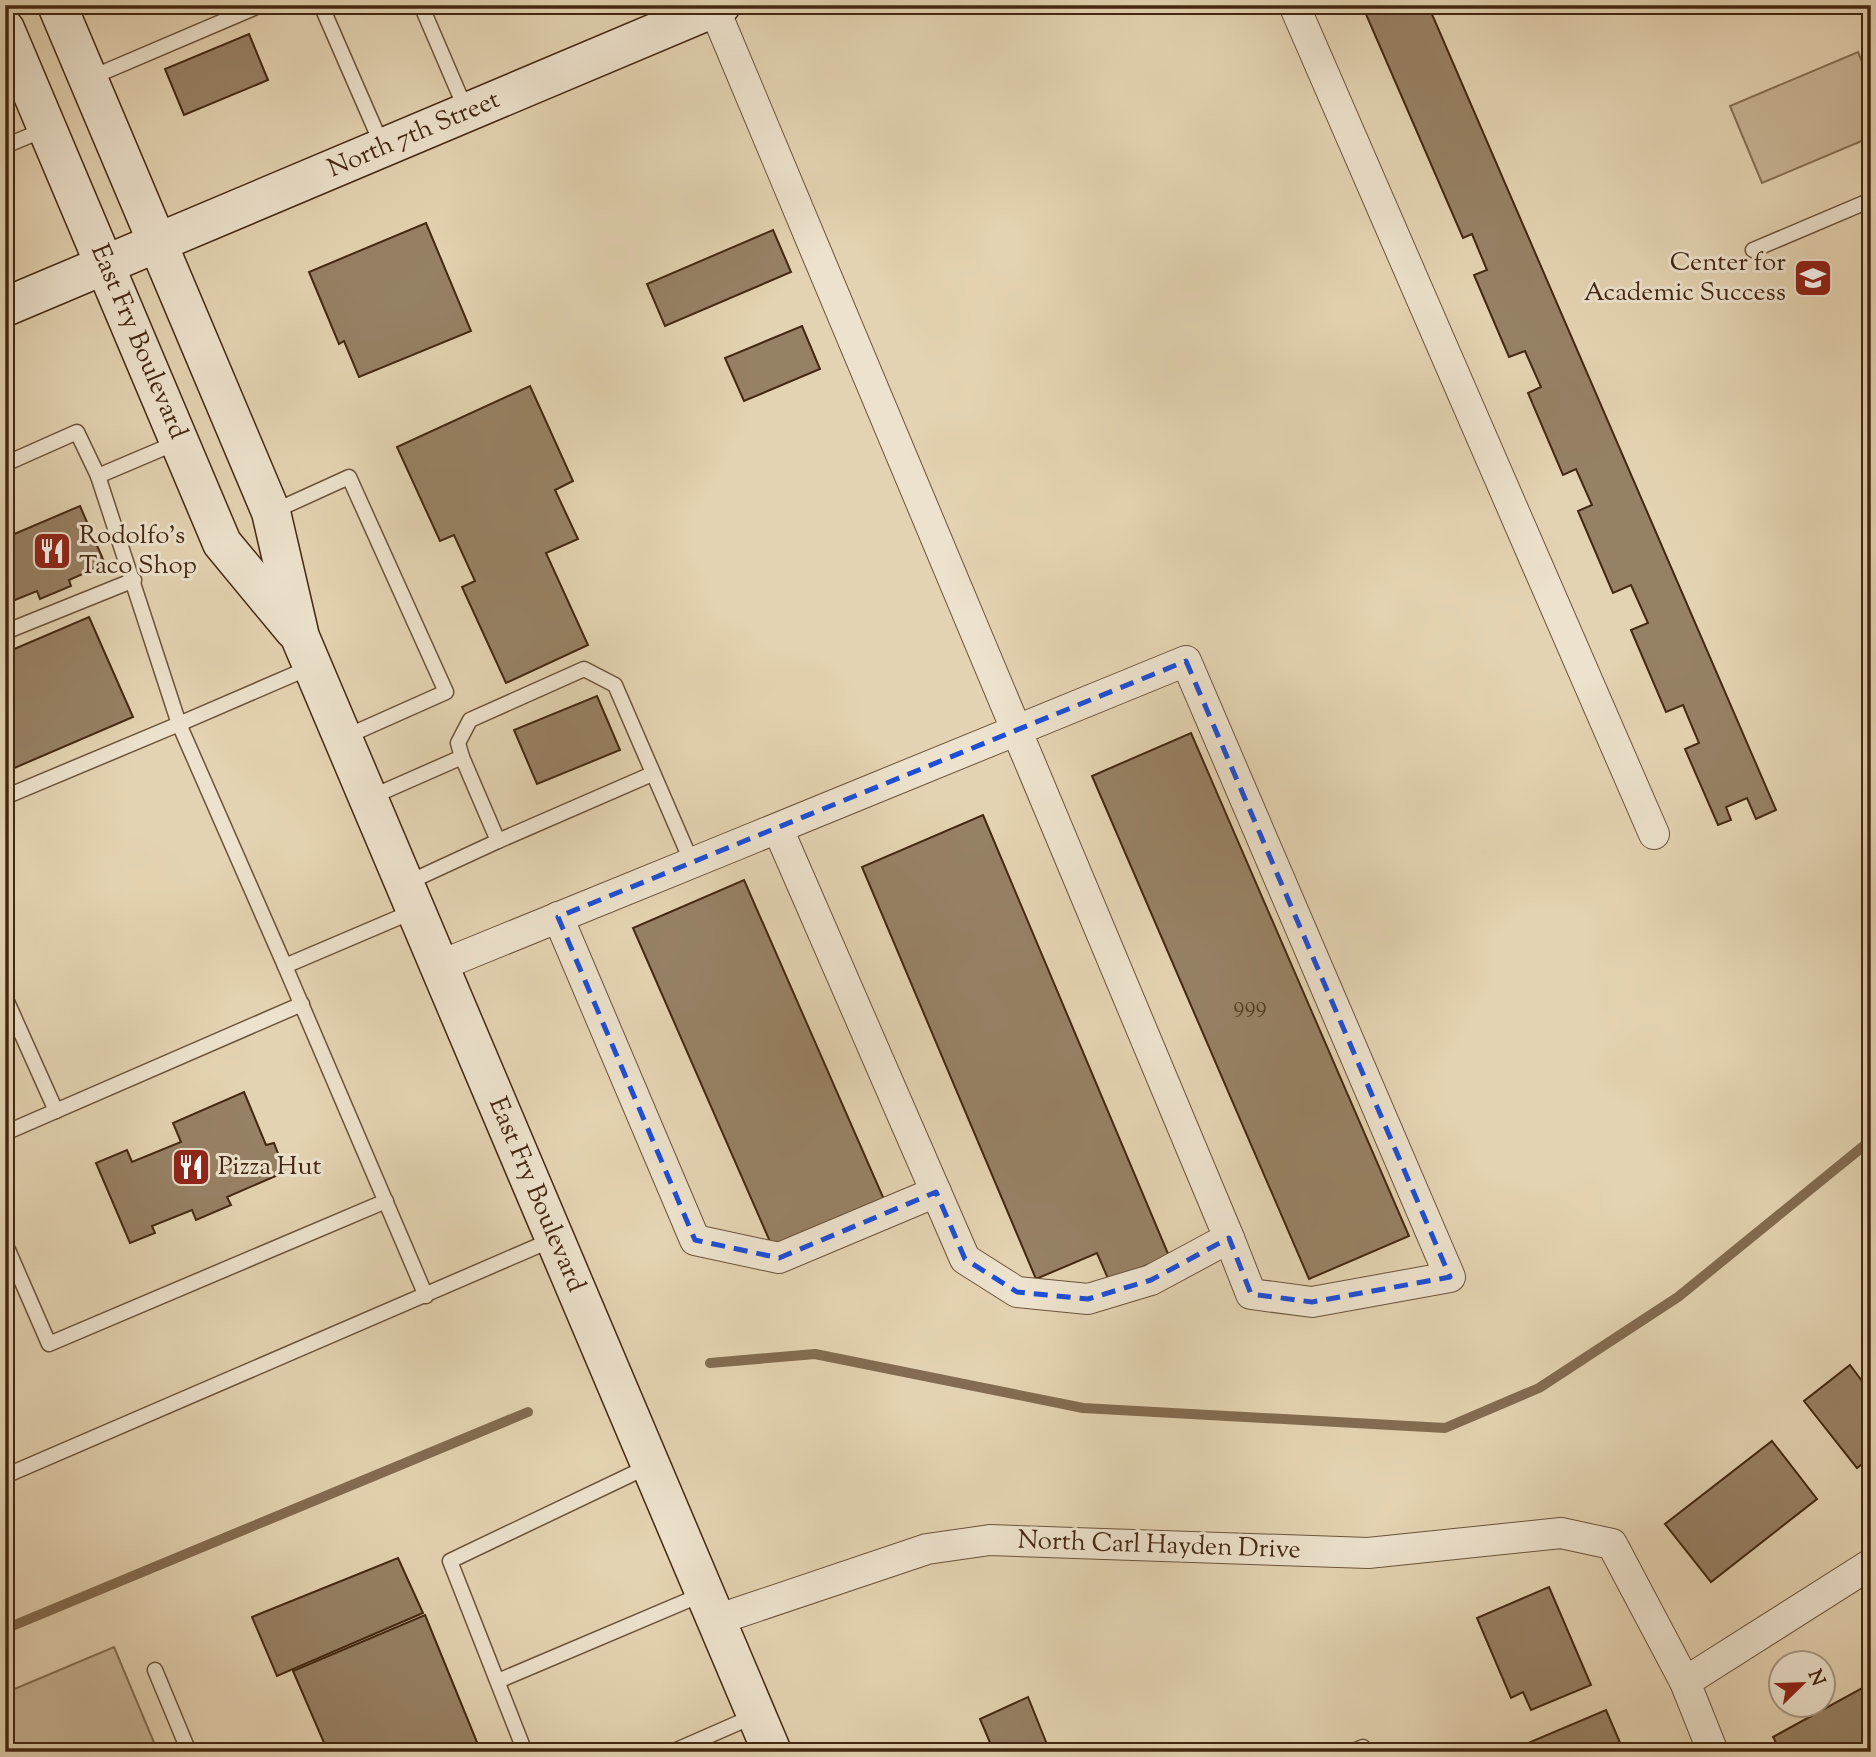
<svg xmlns="http://www.w3.org/2000/svg" width="1876" height="1757" font-family="'Sorts Mill Goudy',serif">
<style>
.green{fill:#c9b697;stroke:#866f54;stroke-width:2}
.lines{fill:none;stroke-linecap:round;stroke-linejoin:round}
.stream{stroke:#836c51;stroke-width:10}
.building{fill:#978165;stroke:#432811;stroke-width:2}
.lane-casing{stroke:#6b5339;stroke-width:17}
.street-casing{stroke:#6b5339;stroke-width:32}
.secondary-casing{stroke:#432811;stroke-width:41}
.lane{stroke:#ede2cd;stroke-width:14}
.street{stroke:#ede2cd;stroke-width:30}
.secondary{stroke:#ede2cd;stroke-width:38}
.marked{fill:none;stroke:#1d4ed8;stroke-width:5;stroke-dasharray:14 9;stroke-linejoin:round}
.labels{text-anchor:middle;dominant-baseline:central;stroke-width:6;stroke-linejoin:round;paint-order:stroke}
.number-label{font-size:23px;fill:#583e26}
.street-label{font-size:26px;fill:#432811;stroke:#ede2cd}
.poi-label{font-size:26px;fill:#432811;stroke:#ede2cd;text-anchor:start}
</style>
<rect width="100%" height="100%" fill="#e4d3b2"/>
<filter id="stains"><feTurbulence type="fractalNoise" baseFrequency=".00286" numOctaves="4"/><feColorMatrix values="0 0 0 0 .2 0 0 0 0 .09 0 0 0 0 .02 0 0 0 .5 -.17"/></filter>
<radialGradient id="worn" r=".72"><stop offset=".6" stop-color="#630" stop-opacity="0"/><stop offset="1" stop-color="#630" stop-opacity=".3"/></radialGradient>
<g class="green">
<path d="M1858 52 1871 83V137L1762 183 1730 106Z"/>
<path d="M114 1647 158 1752H5V1693Z"/>
</g>
<g class="lines">
<g class="stream">
<path d="M710 1363 815 1354 1083 1408 1445 1428 1539 1388 1678 1297 1871 1140"/>
<path d="M5 1629 528 1412"/>
</g>
</g>
<g class="building">
<path d="M1362 5H1428L1776 810 1756 819 1747 798 1726 807 1731 820 1718 825 1685 749 1699 743 1683 705 1666 712 1631 630 1648 623 1631 585 1613 593 1578 511 1592 505 1576 469 1563 475 1528 393 1541 387 1525 351 1509 357 1474 275 1487 270 1472 234 1463 238Z"/>
<path d="M249 34 268 80 184 115 165 69Z"/>
<path d="M426 223 471 331 359 377 344 341 339 344 309 272Z"/>
<path d="M773 230 791 272 665 326 647 284Z"/>
<path d="M802 326 820 369 744 401 725 358Z"/>
<path d="M530 386 573 481 555 490 578 539 546 553 588 645 506 683 462 587 475 581 454 535 440 541 397 447Z"/>
<path d="M80 506 105 564 69 580 71 586 40 599 37 591 5 604V538Z"/>
<path d="M89 617 133 717 5 772V653Z"/>
<path d="M597 696 620 750 537 784 514 730Z"/>
<path d="M1191 733 1409 1236 1309 1279 1092 776Z"/>
<path d="M983 815 1169 1256 1109 1281 1097 1253 1036 1279 862 867Z"/>
<path d="M744 880 886 1204 775 1253 633 928Z"/>
<path d="M244 1092 266 1145 274 1143 285 1172 227 1197 231 1205 196 1220 192 1210 152 1226 155 1233 130 1243 96 1163 127 1150 132 1162 181 1142 173 1123Z"/>
<path d="M1850 1365 1868 1389 1871 1387V1457L1857 1468 1804 1401Z"/>
<path d="M1772 1441 1817 1499 1711 1582 1665 1524Z"/>
<path d="M398 1558 423 1613 277 1676 252 1617Z"/>
<path d="M1549 1587 1591 1685 1531 1710 1523 1692 1511 1698 1477 1618Z"/>
<path d="M425 1615 481 1752H328L293 1671Z"/>
<path d="M1864 1687 1871 1700V1752H1781L1773 1737Z"/>
<path d="M1028 1697 1050 1752H994L980 1719Z"/>
<path d="M1606 1710 1624 1752H1531L1528 1743Z"/>
</g>
<g class="lines">
<g class="lane-casing">
<g id="lane">
<path d="M321 5 382 145"/>
<path d="M421 5 466 110"/>
<path d="M90 78 261 5"/>
<path d="M5 146 46 129"/>
<path d="M1753 250 1871 200"/>
<path d="M5 464 77 432 98 476 178 442"/>
<path d="M98 476 179 724 311 667"/>
<path d="M272 512 349 477 446 692 345 737"/>
<path d="M5 632 134 580"/>
<path d="M462 757 458 743 470 720 584 669 615 685 692 863"/>
<path d="M5 797 179 724 285 966 414 911"/>
<path d="M369 798 462 757 498 841 652 774"/>
<path d="M407 883 498 841"/>
<path d="M285 966 426 1296"/>
<path d="M5 997 56 1111"/>
<path d="M5 1133 302 1004"/>
<path d="M5 1243 49 1344 386 1201"/>
<path d="M5 1476 554 1239"/>
<path d="M155 1670 189 1752"/>
<path d="M498 1681 703 1594"/>
<path d="M525 1752 450 1561 649 1466"/>
<path d="M672 1752 754 1716"/>
<path d="M1351 1752 1363 1747"/>
</g>
</g>
<g class="street-casing">
<g id="street">
<path d="M1294 5 1654 834"/>
<path d="M778 829 965 1259 1017 1292 1088 1299 1151 1280 1229 1238"/>
<path d="M558 917 695 1240 779 1258 936 1192"/>
<path d="M439 966C688 864 937 764 1186 661L1450 1277 1312 1302 1251 1294 1229 1238 714 8"/>
<path d="M716 1620 927 1549 990 1540 1368 1553 1561 1533 1612 1544 1685 1682 1713 1752"/>
<path d="M1685 1682 1871 1564"/>
</g>
</g>
<g class="secondary-casing">
<g id="secondary">
<path d="M57 5 271 512 300 637 772 1752"/>
<path d="M5 29 222 543 294 630"/>
<path d="M5 307 721 5"/>
</g>
</g>
<use href="#lane" class="lane"/>
<use href="#street" class="street"/>
<use href="#secondary" class="secondary"/>
</g>
<path class="marked" d="M1186 661 1450 1277 1312 1302 1251 1294 1229 1238 1151 1280 1088 1299 1017 1292 965 1259 936 1192 779 1258 695 1240 558 917Z"/>
<defs>
<g id="school-square" transform="scale(2.0125)"><rect x="-9" y="-9" width="18" height="18" rx="4" fill="#8f2418" stroke="#ede2cd"/><path d="M0-5L7-2L0 1L-7-2ZM-4 1L0 2.5L4 1V4Q0 6-4 4Z" fill="#fff"/></g>
<g id="restaurant-square" transform="scale(2.0125)"><rect x="-9" y="-9" width="18" height="18" rx="4" fill="#8f2418" stroke="#ede2cd"/><path d="M-5-6h1v4h1v-4h1v4h1v-4h1v5L-1.5 .5V6h-2V.5L-5-1ZM5-6V6H3V1.5H1.5Q1.5-4 5-6Z" fill="#fff"/></g>
</defs>
<g fill-rule="evenodd">
<use href="#school-square" x="1813" y="278"/>
<use href="#restaurant-square" x="52" y="551"/>
<use href="#restaurant-square" x="191" y="1167"/>
</g>
<g class="labels">
<g class="number-label">
<text x="1250" y="1006">999</text>
</g>
<g class="street-label">
<text transform="translate(414 135) rotate(-23)">North 7th Street</text>
<text transform="translate(138 342) rotate(67)">East Fry Boulevard</text>
<text transform="translate(536 1195) rotate(67)">East Fry Boulevard</text>
<text transform="translate(1159 1546) rotate(2)">North Carl Hayden Drive</text>
</g>
<g class="poi-label">
<text x="1786" y="263" text-anchor="end">Center for<tspan x="1786" dy="30">Academic Success</tspan></text>
<text x="79" y="536">Rodolfo's<tspan x="79" dy="30">Taco Shop</tspan></text>
<text x="218" y="1167">Pizza Hut</text>
</g>
</g>
<rect width="1876" height="1757" fill="none" stroke="#e4d3b2" stroke-width="28"/>
<rect x="7" y="7" width="1862" height="1743" fill="none" stroke="#432811" stroke-width="3.5"/>
<rect x="14" y="14" width="1848" height="1729" fill="none" stroke="#432811" stroke-width="2"/>
<g transform="translate(1802 1684) rotate(67)"><circle r="33" fill="#ede2cd" stroke="#a99882" stroke-width="2"/>
<path d="M0-5L12 26L0 18L-12 26Z" fill="#8f2418"/>
<text y="-10" font-size="19" font-weight="bold" text-anchor="middle" fill="#432811">N</text>
</g>
<rect width="100%" height="100%" filter="url(#stains)"/>
<rect width="100%" height="100%" fill="url(#worn)"/>
</svg>
